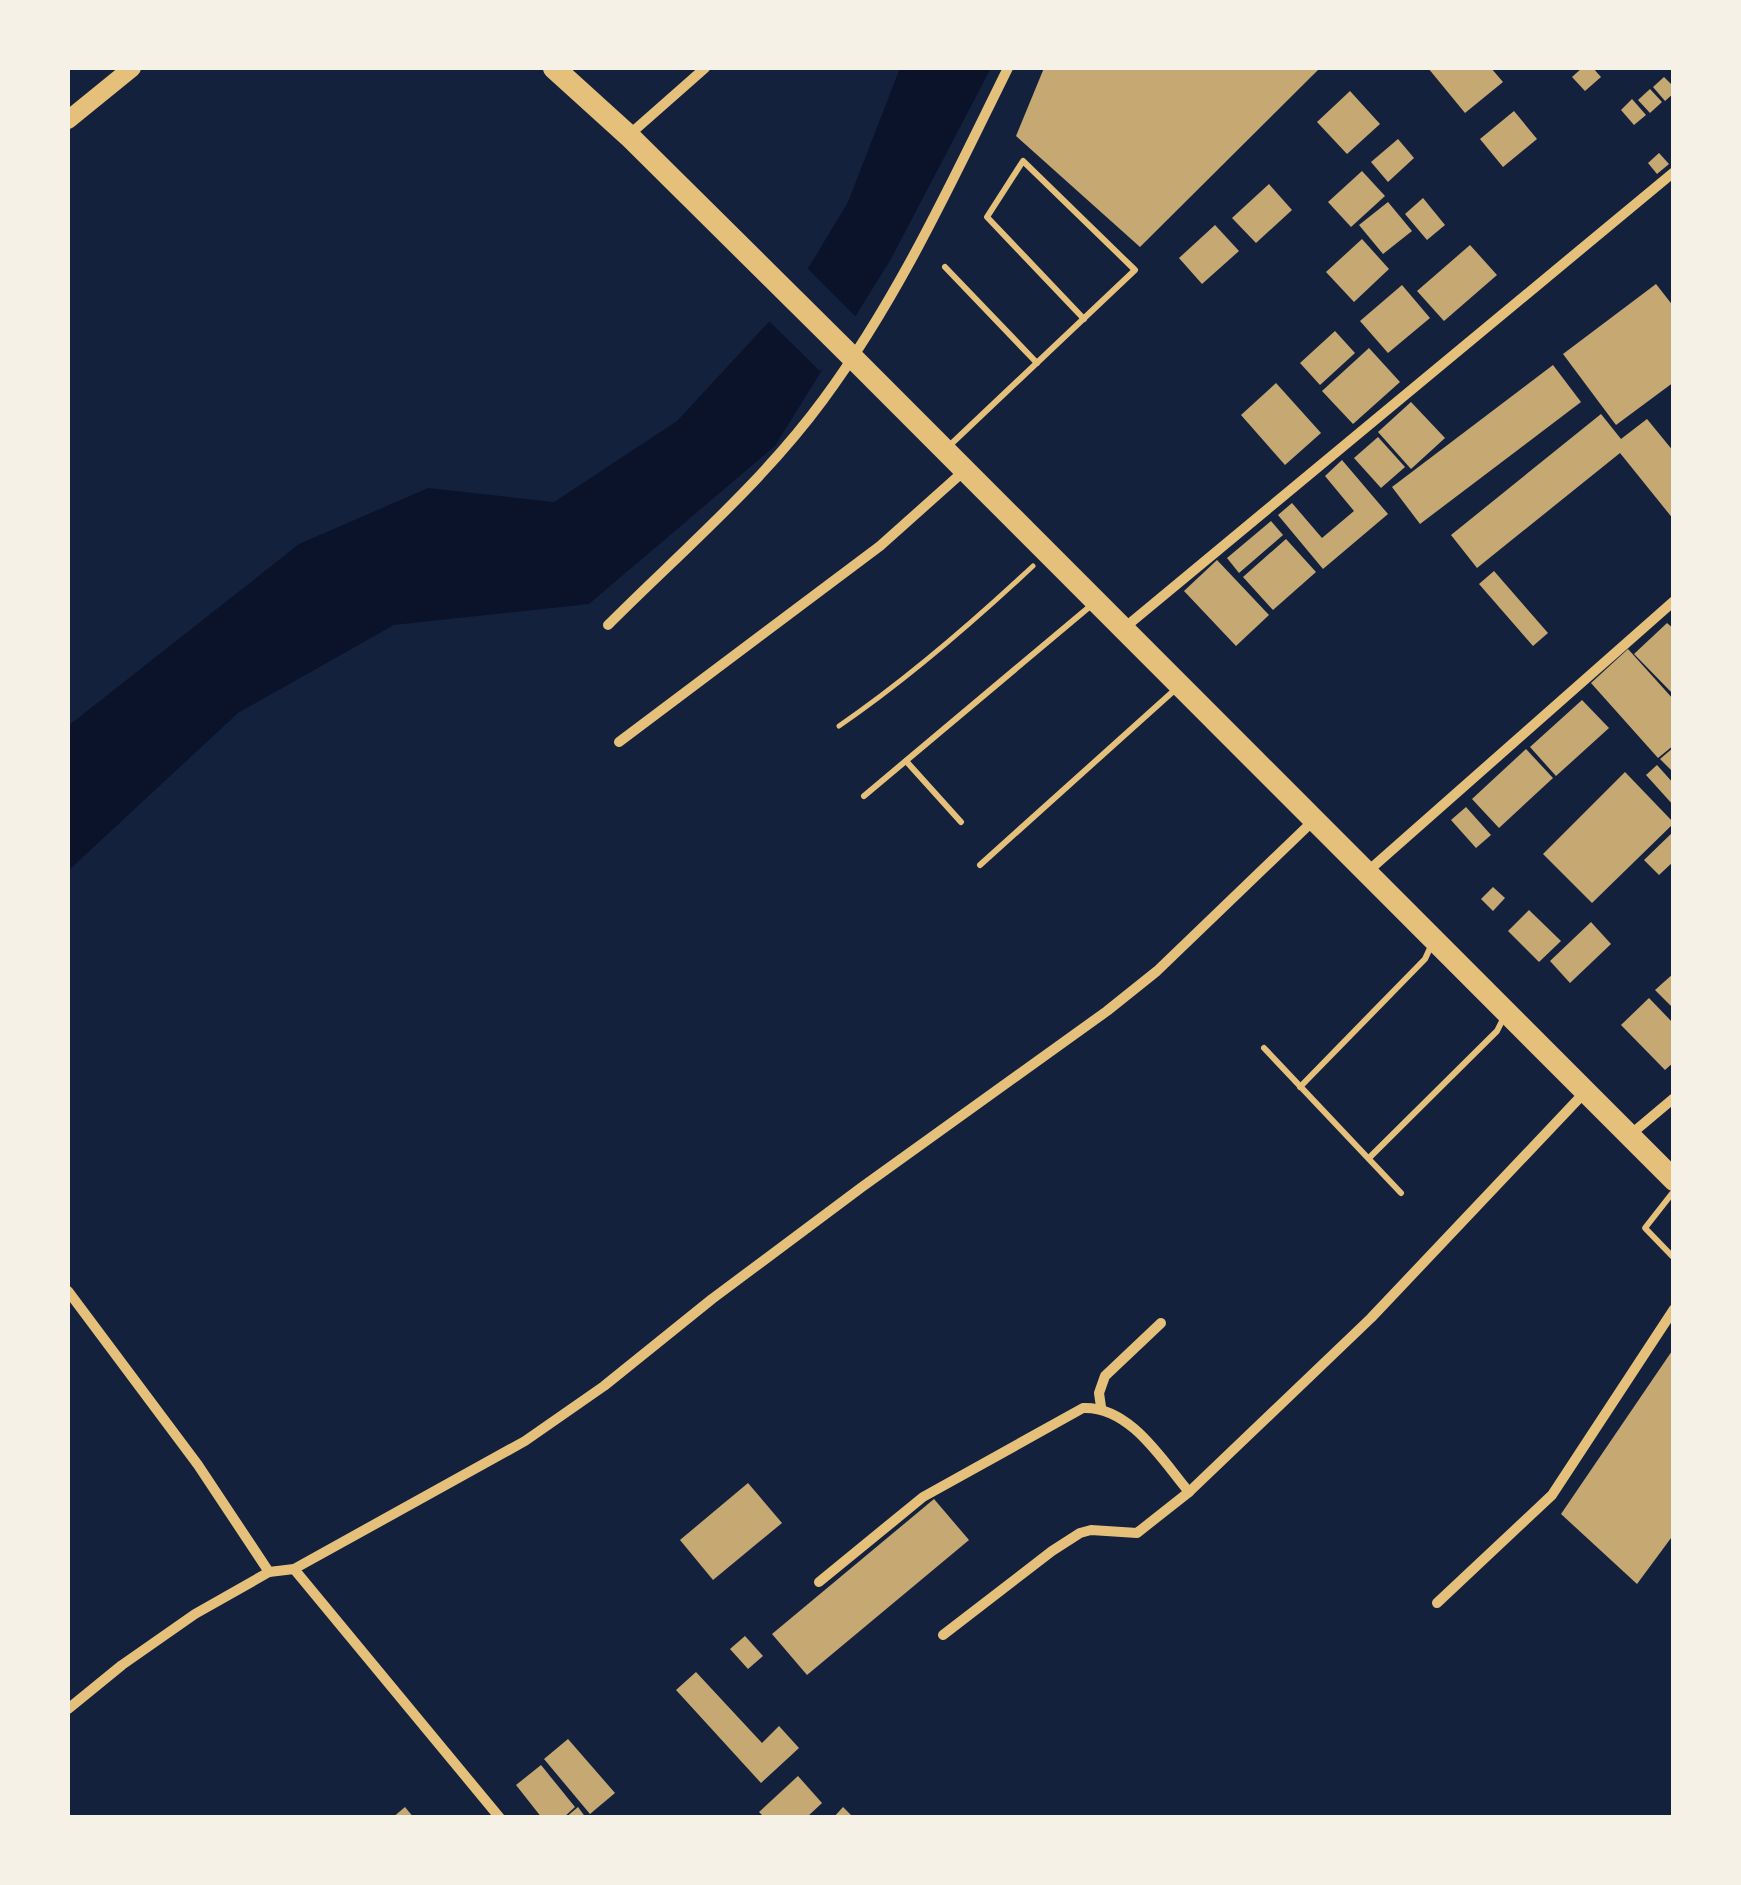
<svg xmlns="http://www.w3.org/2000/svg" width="1741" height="1885" font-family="'Asap Condensed',sans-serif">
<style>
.water{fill:#0b132b}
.pier{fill:#14213d}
.building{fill:#c6a872}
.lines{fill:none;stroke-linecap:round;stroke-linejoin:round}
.path{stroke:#e5c07b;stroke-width:5}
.service{stroke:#e5c07b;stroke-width:6}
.minor{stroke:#e5c07b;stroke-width:10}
.tertiary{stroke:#e5c07b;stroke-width:18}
.trunk{stroke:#e5c07b;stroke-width:22}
</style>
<rect width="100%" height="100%" fill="#14213d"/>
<path class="water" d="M900 68H991L891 259 775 446 589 604 394 625 238 713 68 871V726L299 544 428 488 554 502 677 421 789 300 848 202Z"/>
<path class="pier" d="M804 265 859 320 839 352 820 371 766 318 785 297Z"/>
<g class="building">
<path d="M1044 68H1320L1140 247 1016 136Z"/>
<path d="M1428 68H1491L1503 82 1465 113Z"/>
<path d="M1582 68H1593L1601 77 1585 91 1572 77Z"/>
<path d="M1664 77 1674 87V93L1665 101 1653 87Z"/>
<path d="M1650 89 1662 102 1650 113 1638 100Z"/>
<path d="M1350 91 1380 124 1347 154 1317 122Z"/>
<path d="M1632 99 1646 115 1634 125 1621 110Z"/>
<path d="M1514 111 1537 139 1503 167 1480 139Z"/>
<path d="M1398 139 1414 158 1388 182 1371 162Z"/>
<path d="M1659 153 1669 164 1657 174 1648 163Z"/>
<path d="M1362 171 1385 196 1351 227 1328 202Z"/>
<path d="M1269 184 1292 210 1256 243 1232 218Z"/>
<path d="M1423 198 1445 225 1427 240 1405 214Z"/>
<path d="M1388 202 1412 231 1383 254 1359 225Z"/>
<path d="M1215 225 1239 251 1202 284 1179 258Z"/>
<path d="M1362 239 1389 269 1354 302 1326 272Z"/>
<path d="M1470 245 1497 275 1444 321 1417 291Z"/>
<path d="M1656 284 1674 307V382L1616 425 1563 354Z"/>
<path d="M1402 285 1430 318 1388 353 1360 321Z"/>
<path d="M1335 331 1355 353 1320 385 1300 363Z"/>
<path d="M1369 348 1400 382 1353 424 1322 391Z"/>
<path d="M1553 365 1581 402 1420 524 1392 487Z"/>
<path d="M1276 383 1321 433 1285 465 1241 415Z"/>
<path d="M1411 402 1445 438 1411 469 1378 432Z"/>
<path d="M1601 414 1621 439 1647 419 1674 452V520L1620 453 1477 568 1451 535Z"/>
<path d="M1378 437 1405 467 1381 488 1354 458Z"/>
<path d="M1342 460 1388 514 1323 569 1278 515 1292 503 1322 538 1354 511 1325 476Z"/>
<path d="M1271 521 1283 535 1239 573 1227 558Z"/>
<path d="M1286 539 1316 572 1273 610 1243 577Z"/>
<path d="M1217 560 1269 615 1236 646 1184 591Z"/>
<path d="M1494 571 1548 633 1533 646 1479 584Z"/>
<path d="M1667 623 1674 629V695L1634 654Z"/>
<path d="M1628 649 1674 700V745L1658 758 1591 683Z"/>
<path d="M1582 700 1609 728 1556 776 1530 747Z"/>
<path d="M1674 747V773L1660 759Z"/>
<path d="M1526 749 1553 778 1499 828 1472 799Z"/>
<path d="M1657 765 1674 784V806L1646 775Z"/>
<path d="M1625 772 1674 823 1592 903 1543 854Z"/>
<path d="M1466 807 1491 835 1476 848 1451 820Z"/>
<path d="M1674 831V861L1659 875 1644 860Z"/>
<path d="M1493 887 1505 898 1493 911 1481 899Z"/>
<path d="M1529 910 1561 941 1539 962 1508 931Z"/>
<path d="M1591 922 1611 944 1570 983 1550 961Z"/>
<path d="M1674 973V1009L1655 990Z"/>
<path d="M1649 998 1674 1024V1062L1665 1070 1621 1025Z"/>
<path d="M1674 1348V1534L1637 1584 1561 1514Z"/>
<path d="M748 1483 782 1523 713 1580 680 1540Z"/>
<path d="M934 1499 969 1540 807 1675 772 1634Z"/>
<path d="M745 1636 763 1656 748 1669 730 1649Z"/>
<path d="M696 1672 762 1743 779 1726 799 1748 761 1783 676 1690Z"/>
<path d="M568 1739 615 1793 590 1814 544 1759Z"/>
<path d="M541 1765 575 1807 563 1818H542L516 1785Z"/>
<path d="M798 1776 822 1803 806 1818H765L759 1812Z"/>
<path d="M405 1807 414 1818H392Z"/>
<path d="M578 1807 586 1818H565Z"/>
<path d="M843 1807 854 1818H833Z"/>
</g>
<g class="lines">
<path class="path" d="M839 726C909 678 971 624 1033 566"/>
<g class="service">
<path d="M945 267 1037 363"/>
<path d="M948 447 1135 270 1023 161 987 217 1084 319"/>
<path d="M906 761 961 822"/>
<path d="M864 796 1094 603"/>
<path d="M980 865 1178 687"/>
<path d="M1264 1048 1401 1193"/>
<path d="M1300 1087 1425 959 1431 946"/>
<path d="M1369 1158 1497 1031 1503 1019"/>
<path d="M1674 1191 1645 1228 1674 1258"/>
</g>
<g class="minor">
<path d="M629 135 705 68"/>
<path d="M608 625C681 552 762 483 823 400 899 297 952 181 1008 68"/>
<path d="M1123 629 1674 172"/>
<path d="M619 742 880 546 964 471"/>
<path d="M1367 872 1674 601"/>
<path d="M1630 1135 1674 1098"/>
<path d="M68 1291 198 1465 269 1572"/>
<path d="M1101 1407 1099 1393 1105 1376 1161 1323"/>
<path d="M294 1569 500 1818"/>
<path d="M819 1582 923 1497 1083 1408C1130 1406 1162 1460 1189 1492"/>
<path d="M1437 1603 1552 1495 1674 1309"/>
<path d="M943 1635 1052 1551 1080 1533 1091 1530 1137 1533 1189 1492 1371 1318 1585 1092"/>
<path d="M68 1709 122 1665 195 1614 269 1572 294 1569 525 1441 604 1386 712 1299 862 1187 1107 1011 1157 971 1313 821"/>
</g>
<path class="tertiary" d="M68 120 132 68"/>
<path class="trunk" d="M554 68 629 136 853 358 1674 1180"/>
</g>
<rect width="1741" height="1885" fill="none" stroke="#f6f1e7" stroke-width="140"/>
</svg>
